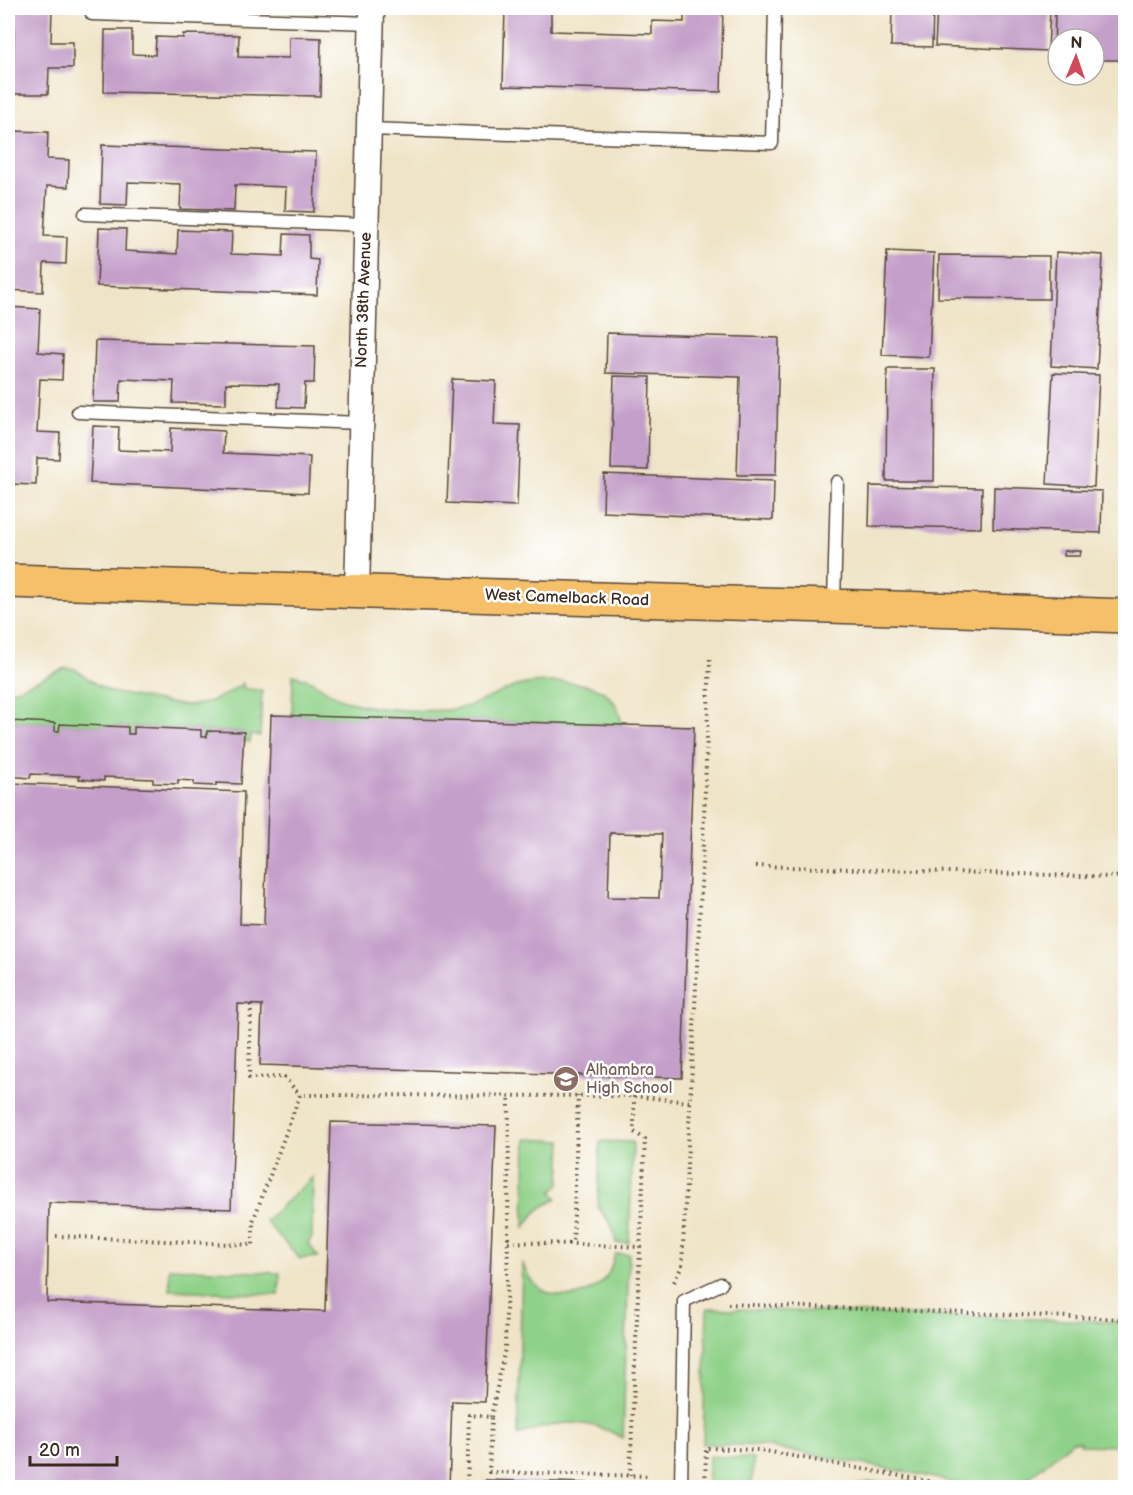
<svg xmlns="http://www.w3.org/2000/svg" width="1133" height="1495" font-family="'Balsamiq Sans',sans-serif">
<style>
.green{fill:#8fd188;stroke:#657e53;stroke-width:1.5}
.building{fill:#c49fc9;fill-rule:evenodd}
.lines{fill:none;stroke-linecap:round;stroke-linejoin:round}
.lane-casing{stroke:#564637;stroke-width:15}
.street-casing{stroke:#564637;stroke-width:27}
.primary-casing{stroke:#564637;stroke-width:36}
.path{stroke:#564637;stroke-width:4;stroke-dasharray:1.5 4.5;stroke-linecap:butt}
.lane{stroke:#fff;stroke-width:12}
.street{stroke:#fff;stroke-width:24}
.primary{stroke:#f6c06b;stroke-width:33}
.labels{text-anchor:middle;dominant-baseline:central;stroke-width:5;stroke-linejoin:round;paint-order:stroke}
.street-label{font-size:16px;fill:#3b2a1e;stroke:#fff}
.education-label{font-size:16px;fill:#785e54;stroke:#fff;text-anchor:start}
</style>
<rect width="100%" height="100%" fill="#fff"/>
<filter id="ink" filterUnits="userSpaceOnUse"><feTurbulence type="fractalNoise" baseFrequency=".0167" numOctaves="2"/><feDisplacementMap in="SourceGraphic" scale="12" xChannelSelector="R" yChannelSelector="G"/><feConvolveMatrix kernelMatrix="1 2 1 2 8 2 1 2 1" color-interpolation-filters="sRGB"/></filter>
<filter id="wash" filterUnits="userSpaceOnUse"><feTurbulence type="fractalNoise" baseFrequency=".008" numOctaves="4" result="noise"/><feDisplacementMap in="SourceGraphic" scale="24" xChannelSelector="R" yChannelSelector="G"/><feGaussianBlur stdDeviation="1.35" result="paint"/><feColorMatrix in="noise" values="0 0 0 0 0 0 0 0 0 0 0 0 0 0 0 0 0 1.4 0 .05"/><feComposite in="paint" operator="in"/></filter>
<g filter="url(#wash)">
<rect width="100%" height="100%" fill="#efe4c7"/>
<g class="green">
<path d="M65 668 75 669 96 684 111 692 180 705C204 707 224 697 243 683L244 689 262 690 260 736 251 735 250 742 243 741V732L207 731V737H201V730L134 727V734H128V727L60 724 59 731H55L54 723 8 721V691L22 687Z"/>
<path d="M293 675C301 677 308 679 315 683 325 690 335 697 347 701 363 707 388 709 406 710 424 711 444 711 461 708 482 703 501 690 521 685 533 682 546 682 558 682 591 683 617 688 622 725L292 716Z"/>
<path d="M526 1139 562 1141 560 1184 552 1192 557 1198C553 1202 549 1203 544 1206 535 1211 529 1220 524 1229Z"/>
<path d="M600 1141 633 1142 629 1243H616L612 1226 598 1207Z"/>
<path d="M313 1177 312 1238 308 1243 318 1257 300 1259 265 1221Z"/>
<path d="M615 1254H629L623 1438C585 1416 557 1421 518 1435L522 1262C525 1269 528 1277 533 1282 554 1305 595 1299 609 1272 612 1266 613 1260 615 1254Z"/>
<path d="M169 1268 280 1273 279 1295 170 1290Z"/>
<path d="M707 1308 1125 1322 1126 1424 1120 1446 1081 1445 1080 1442 1073 1441 1016 1488 963 1487 951 1482 917 1474 763 1446 703 1444Z"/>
<path d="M709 1456 753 1459 752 1487H707Z"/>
<path d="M871 1482H907L926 1487H842Z"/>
</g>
<g id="blocks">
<g class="building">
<path d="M14 8H52L51 42H73V68H49L48 94H13Z"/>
<path d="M292 8H321V11L292 10Z"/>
<path d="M505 8H551V31L652 34V21L684 22V8H723L721 92 503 86Z"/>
<path d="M892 8H933L932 47 891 46Z"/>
<path d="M937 8H1050L1048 51 935 46Z"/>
<path d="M1055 11 1126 13V60H1094V39H1058V59H1054Z"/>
<path d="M105 30H132V54L155 55 156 37 183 38V34L239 35 238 57 289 58V37L321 38 320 96 104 92Z"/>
<path d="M10 131 48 132 47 159 69 160 68 187 47 186 44 236 67 237 66 264 44 263 43 292 8 290V189Z"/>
<path d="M102 145 316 152 314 212 285 211 286 187 235 185 234 211 180 209 181 184 128 182 127 205 100 204Z"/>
<path d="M99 228 126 229 125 251 177 254 178 230 232 232 231 254 283 256 284 234 309 235V259L318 260 317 295 97 286Z"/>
<path d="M887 251 934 253 929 357 882 355Z"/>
<path d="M1056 252 1103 255 1097 369 1051 366Z"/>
<path d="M939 255 1049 256V299L938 298Z"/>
<path d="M8 307 40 309 38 352 63 354 62 380 40 379 37 432 60 433 59 459 37 458 36 485 8 484Z"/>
<path d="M607 333 779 338 776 475H737L740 377 606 373Z"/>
<path d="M95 341 315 346 314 383H305L304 408 278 407 279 384 226 383V404L173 403 174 381 121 379 120 402H93Z"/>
<path d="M887 369H935L934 481H886Z"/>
<path d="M1053 373 1099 375 1094 487 1047 484Z"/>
<path d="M614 376 650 377 648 470 611 469Z"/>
<path d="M452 379 496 381 494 424 520 425 517 506 447 503Z"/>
<path d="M93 426 119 427 118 450 170 452 171 428 224 431 223 453 310 457 308 493 90 483Z"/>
<path d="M604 474 774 481 773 520 603 512Z"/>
<path d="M870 486 982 488 981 528 869 526Z"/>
<path d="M994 487 1102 491 1101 533 993 529Z"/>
<path d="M1064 551H1081L1080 556H1064Z"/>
<path d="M271 715 694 727 682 1078 260 1065 262 1005 238 1004 231 1209 49 1203 47 1302 325 1311 331 1122 496 1126 485 1402 452 1401 449 1488H8V783L244 792 240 924 264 925ZM610 833 662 834 659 898 608 897Z"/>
<path d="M8 721 55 723V731H59L60 724 128 727V734H134V727L201 730V737H207V731L244 732 241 784 216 783V786L194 785V781L178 780V784L153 783V779L104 777V781L79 779 80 776 31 774 30 778 8 776Z"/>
<path d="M486 1480 621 1484V1488H486Z"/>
</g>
</g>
</g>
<g filter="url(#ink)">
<use href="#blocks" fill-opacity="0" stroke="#564637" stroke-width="1.5"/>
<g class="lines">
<g class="lane-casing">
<g id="lane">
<path d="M92 14 372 23"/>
<path d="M369 129 772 143 775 8"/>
<path d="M85 214 366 225"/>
<path d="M78 412 361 423"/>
<path d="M834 604 837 482"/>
<path d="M681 1488 684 1301 721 1284"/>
</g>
</g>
<g class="street-casing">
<path id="street" d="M357 592 372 8"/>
</g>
<g class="primary-casing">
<path id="primary" d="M8 581 960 610 1126 616"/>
</g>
<g class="path">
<path d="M756 866 1115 877 1126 875"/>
<path d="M251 1005 249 1078 284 1077 300 1095"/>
<path d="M578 1095 573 1244 640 1247"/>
<path d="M634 1096 689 1102"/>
<path d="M56 1236 253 1245V1221L300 1095 634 1096V1132L645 1139 630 1475"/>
<path d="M508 1242 573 1244"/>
<path d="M674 1282 682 1266 702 867 710 658"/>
<path d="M728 1304 1126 1319"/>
<path d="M491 1417 505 1348 508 1242 509 1095"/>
<path d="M467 1488 469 1415 491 1417 489 1472 650 1476"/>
<path d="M705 1488 706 1448 760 1450 927 1481 955 1488"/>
</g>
<use href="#lane" class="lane"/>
<use href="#street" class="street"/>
<use href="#primary" class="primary"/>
</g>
</g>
<defs>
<g id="school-disc" transform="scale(1.35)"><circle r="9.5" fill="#8d6e63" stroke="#fff"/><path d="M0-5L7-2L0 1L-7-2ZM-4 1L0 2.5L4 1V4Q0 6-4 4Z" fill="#fff"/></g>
</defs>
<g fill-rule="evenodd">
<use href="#school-disc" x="566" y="1079"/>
</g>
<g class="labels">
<g class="street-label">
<text transform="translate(364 300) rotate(-88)">North 38th Avenue</text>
<text transform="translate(567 598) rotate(2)">West Camelback Road</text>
</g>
<g class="education-label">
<text x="586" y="1070">Alhambra<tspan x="586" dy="18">High School</tspan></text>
</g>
</g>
<rect width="1133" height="1495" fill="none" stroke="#fff" stroke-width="30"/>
<g transform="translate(1076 57) rotate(2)"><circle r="28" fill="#ffffff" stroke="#b1aaa5" stroke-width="1.5"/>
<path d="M0-4.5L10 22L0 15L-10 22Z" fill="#d1495b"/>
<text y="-9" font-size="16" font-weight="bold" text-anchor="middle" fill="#3b2a1e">N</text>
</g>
<path d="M30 1456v9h87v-9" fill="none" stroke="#3b2a1e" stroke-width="3"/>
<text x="39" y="1456" font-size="18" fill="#3b2a1e" stroke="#ffffff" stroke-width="4.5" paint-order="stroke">20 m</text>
</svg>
